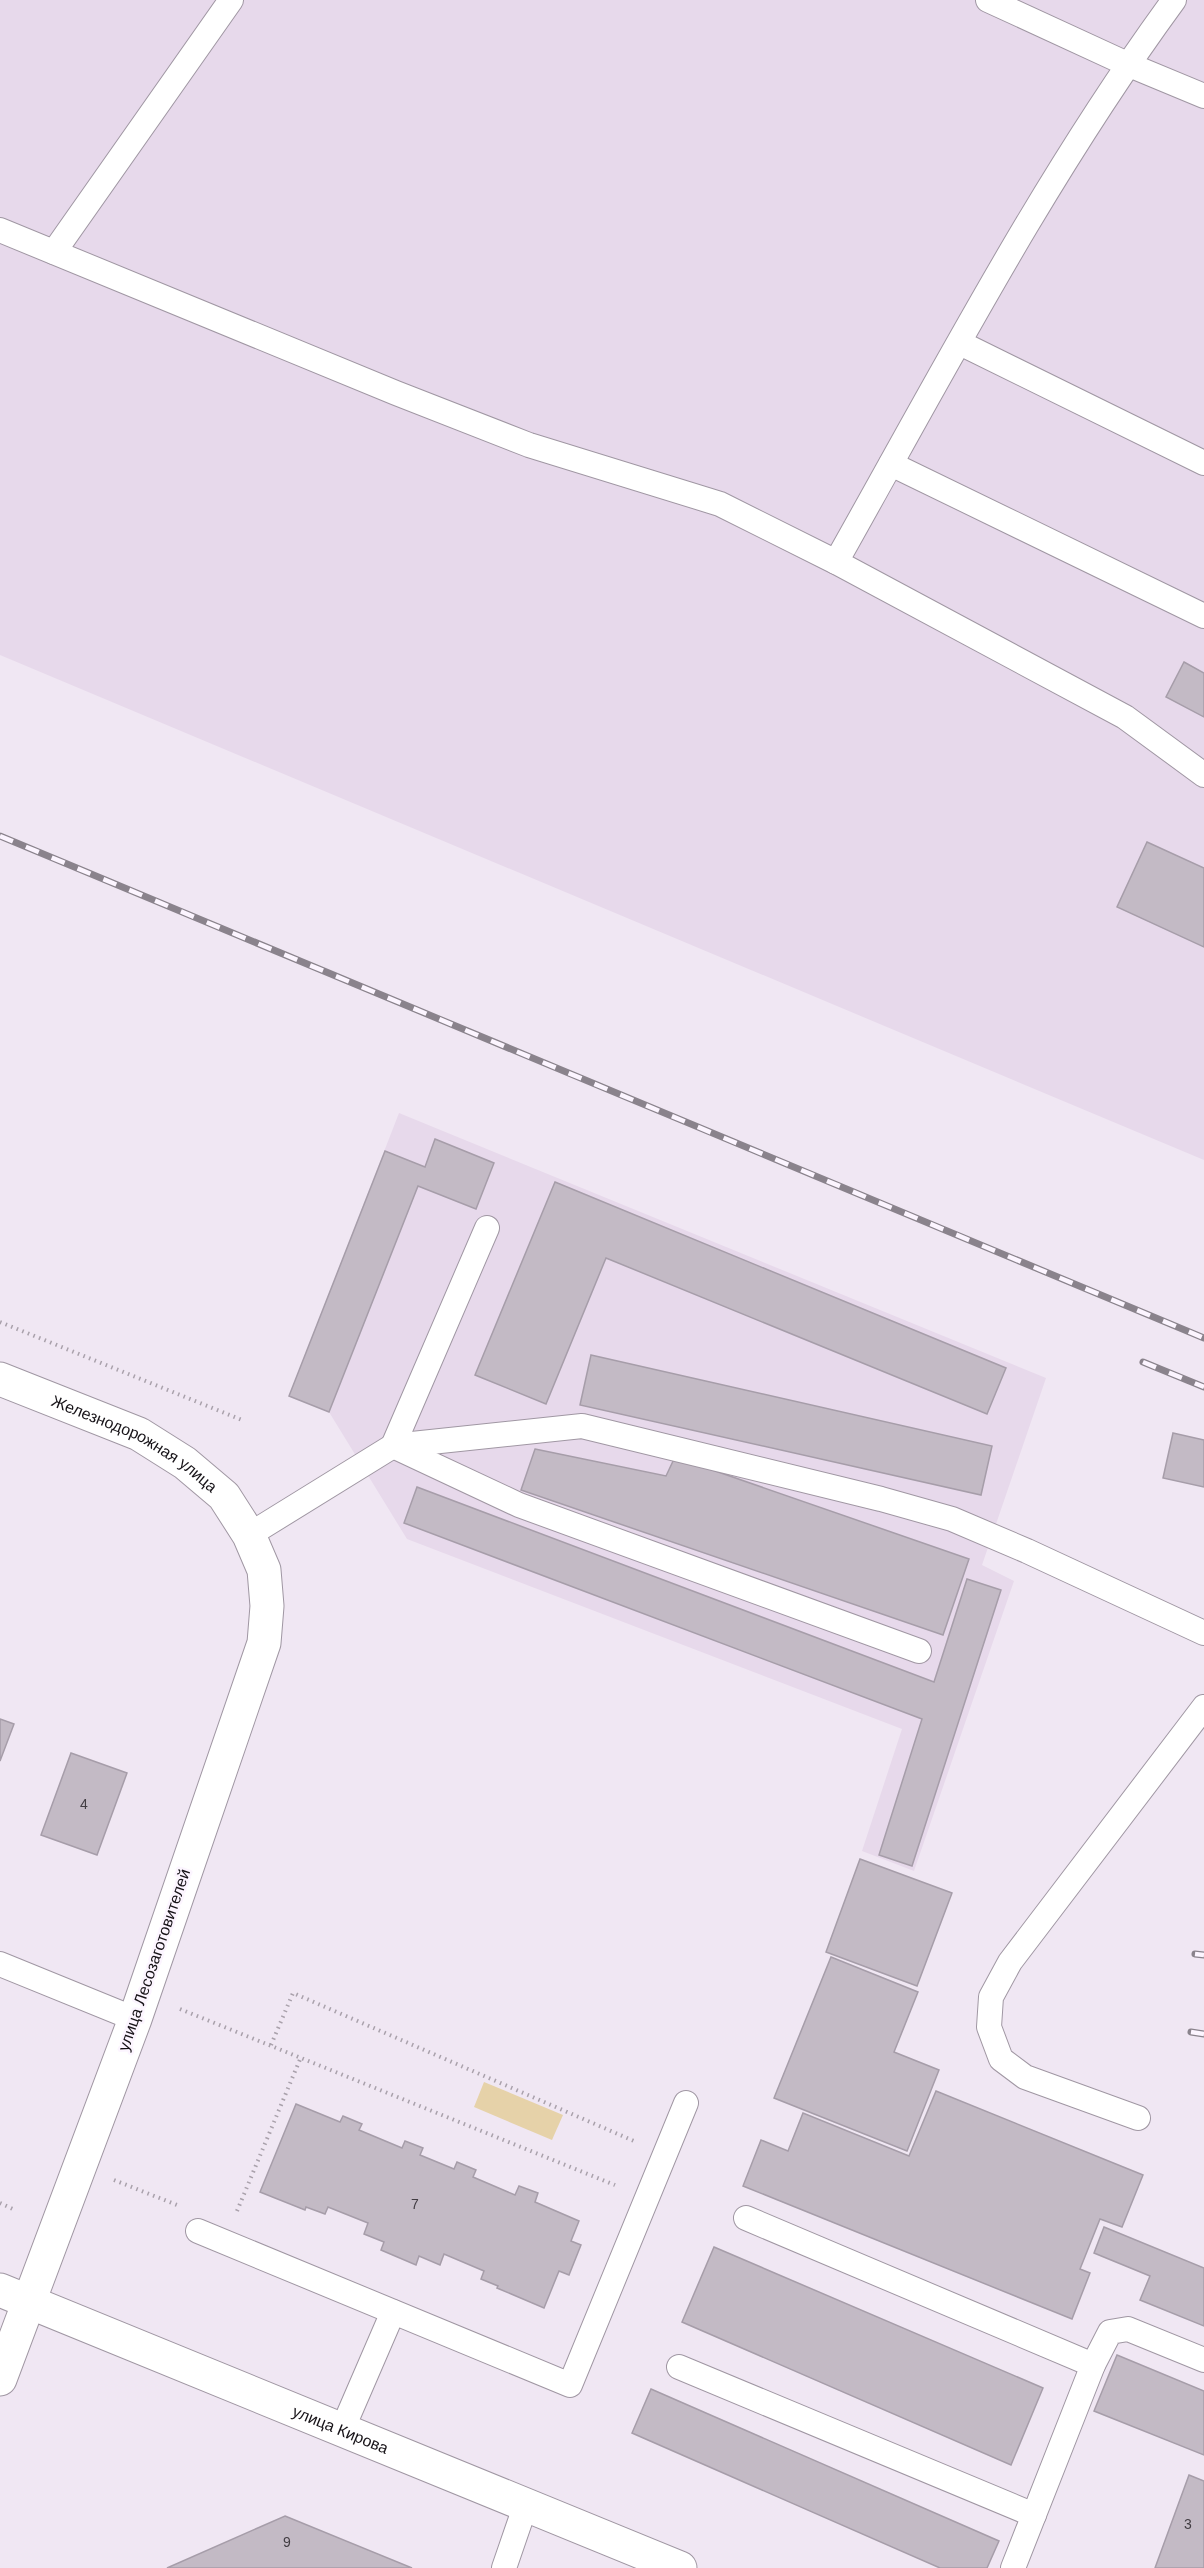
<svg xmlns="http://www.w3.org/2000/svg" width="1204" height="2568" font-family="Arial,sans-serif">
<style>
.built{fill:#e7d9eb}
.green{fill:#e6d2a9}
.building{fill:#c3bac5;stroke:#a69da9;stroke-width:1.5}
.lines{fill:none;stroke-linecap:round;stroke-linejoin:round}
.lane-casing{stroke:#a097a3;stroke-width:26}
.street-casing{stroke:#a097a3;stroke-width:35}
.secondary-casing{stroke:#a097a3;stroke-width:35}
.path{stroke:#a9a1ab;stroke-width:4;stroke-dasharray:1.5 4.5;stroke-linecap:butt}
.lane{stroke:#fff;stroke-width:24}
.street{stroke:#fff;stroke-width:33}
.secondary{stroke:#fff;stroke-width:33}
.rail-casing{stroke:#8a838c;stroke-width:7}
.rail{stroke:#fcf5ff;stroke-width:4.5;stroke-dasharray:14;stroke-linecap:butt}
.labels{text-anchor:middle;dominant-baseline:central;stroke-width:5;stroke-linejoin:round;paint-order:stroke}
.number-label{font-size:14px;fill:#423d43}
.street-label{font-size:16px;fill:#171318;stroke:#fcf5ff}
</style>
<rect width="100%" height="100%" fill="#f0e7f3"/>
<g class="built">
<path d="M0 0H1204V1160L0 655Z"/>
<path d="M399 1113 1046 1378 982 1565 1014 1581 914 1871 862 1851 902 1729 407 1539 329 1412 289 1396Z"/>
</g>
<path class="green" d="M484 2082 563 2115 552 2140 474 2107Z"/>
<g class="building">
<path d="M1184 662 1204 673V717L1166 697Z"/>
<path d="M1147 842 1204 868V947L1117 907Z"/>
<path d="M435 1139 494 1163 476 1209 418 1186 329 1412 289 1396 385 1151 425 1167Z"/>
<path d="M555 1182 1006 1368 987 1414 606 1258 546 1404 475 1375Z"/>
<path d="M591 1355 992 1446 981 1495 580 1405Z"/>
<path d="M1173 1433 1204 1440V1487L1163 1478Z"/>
<path d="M535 1449 666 1476 675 1457 969 1559 943 1635 521 1490Z"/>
<path d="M417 1487 934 1682 967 1579 1001 1590 912 1866 879 1855 922 1719 404 1523Z"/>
<path d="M0 1719 14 1724 0 1761Z"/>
<path d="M71 1753 127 1773 97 1855 41 1835Z"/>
<path d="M860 1859 952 1893 917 1986 826 1952Z"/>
<path d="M831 1957 918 1992 894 2052 939 2070 907 2151 774 2098Z"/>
<path d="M936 2091 1143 2175 1122 2227 1100 2219 1080 2269 1090 2273 1072 2319 743 2186 761 2140 788 2151 803 2113 909 2156Z"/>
<path d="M296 2104 340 2122 343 2116 362 2124 359 2130 402 2148 405 2141 423 2148 420 2155 454 2169 457 2162 476 2170 473 2177 515 2195 519 2186 538 2193 535 2202 579 2221 571 2241 581 2245 569 2275 559 2271 544 2308 497 2288 498 2286 481 2279 484 2271 444 2254 440 2265 419 2256 416 2265 381 2250 384 2242 364 2234 368 2223 328 2207 325 2214 306 2207 305 2210 260 2192Z"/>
<path d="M1104 2227 1204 2268V2326L1140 2300 1150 2276 1094 2253Z"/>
<path d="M714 2247 1043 2388 1011 2465 682 2322Z"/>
<path d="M1117 2355 1204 2391V2455L1094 2411Z"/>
<path d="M651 2389 999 2541 987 2568H940L632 2433Z"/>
<path d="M1189 2475 1204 2481V2568H1155Z"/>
<path d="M285 2516 412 2568H167Z"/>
</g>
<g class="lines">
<g class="lane-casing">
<g id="lane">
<path d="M988 0 1127 64 1204 96"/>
<path d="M0 230 396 393 529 445 720 504 836 562 1125 717 1204 775"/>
<path d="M54 252 231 0"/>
<path d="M960 343 1204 463"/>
<path d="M891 464 1204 616"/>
<path d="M836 562C943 372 1045 176 1174 0"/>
<path d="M487 1228 393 1446 519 1505 919 1651"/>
<path d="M249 1535 393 1446 582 1426 881 1499 952 1519 1027 1551 1204 1633"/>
<path d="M0 1964 135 2019"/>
<path d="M1138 2118 1025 2077 1001 2059 989 2027 991 1997 1010 1962 1204 1707"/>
<path d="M746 2218 1093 2365"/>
<path d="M198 2231 570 2385 686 2103"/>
<path d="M679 2367 1034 2515"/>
<path d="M342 2430 393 2312"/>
<path d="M504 2568 526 2504"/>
<path d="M1013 2568 1093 2365 1110 2332 1128 2329 1204 2360"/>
</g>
</g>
<g class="street-casing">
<g id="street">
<path id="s1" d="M0 2290 680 2568"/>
</g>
</g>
<g class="secondary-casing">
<g id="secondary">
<path id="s2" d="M0 1379 139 1434 185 1463 224 1496 249 1535 264 1570 267 1606 264 1643 135 2019 0 2379"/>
</g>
</g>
<g class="path">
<path d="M0 1322 242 1420"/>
<path d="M180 2009 615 2185"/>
<path d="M271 2045 293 1993 634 2141"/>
<path d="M114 2180 177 2205"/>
<path d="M0 2203 15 2210"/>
<path d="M237 2211 301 2057"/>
</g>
<use href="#lane" class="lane"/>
<use href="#street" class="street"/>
<use href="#secondary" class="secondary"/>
<g class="rail-casing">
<g id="rail">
<path d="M0 836 1204 1338"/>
<path d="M1143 1362 1204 1387"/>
<path d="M1195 1954 1204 1955"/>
<path d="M1191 2032 1204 2034"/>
</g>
</g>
<use href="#rail" class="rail"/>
</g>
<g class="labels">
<g class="number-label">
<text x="84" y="1804">4</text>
<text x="415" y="2204">7</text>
<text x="1188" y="2524">3</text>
<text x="287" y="2542">9</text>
</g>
<g class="street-label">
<text stroke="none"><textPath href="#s2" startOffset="150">Железнодорожная улица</textPath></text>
<text transform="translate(154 1960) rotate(-71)">улица Лесозаготовителей</text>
<text stroke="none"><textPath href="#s1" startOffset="368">улица Кирова</textPath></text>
</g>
</g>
</svg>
